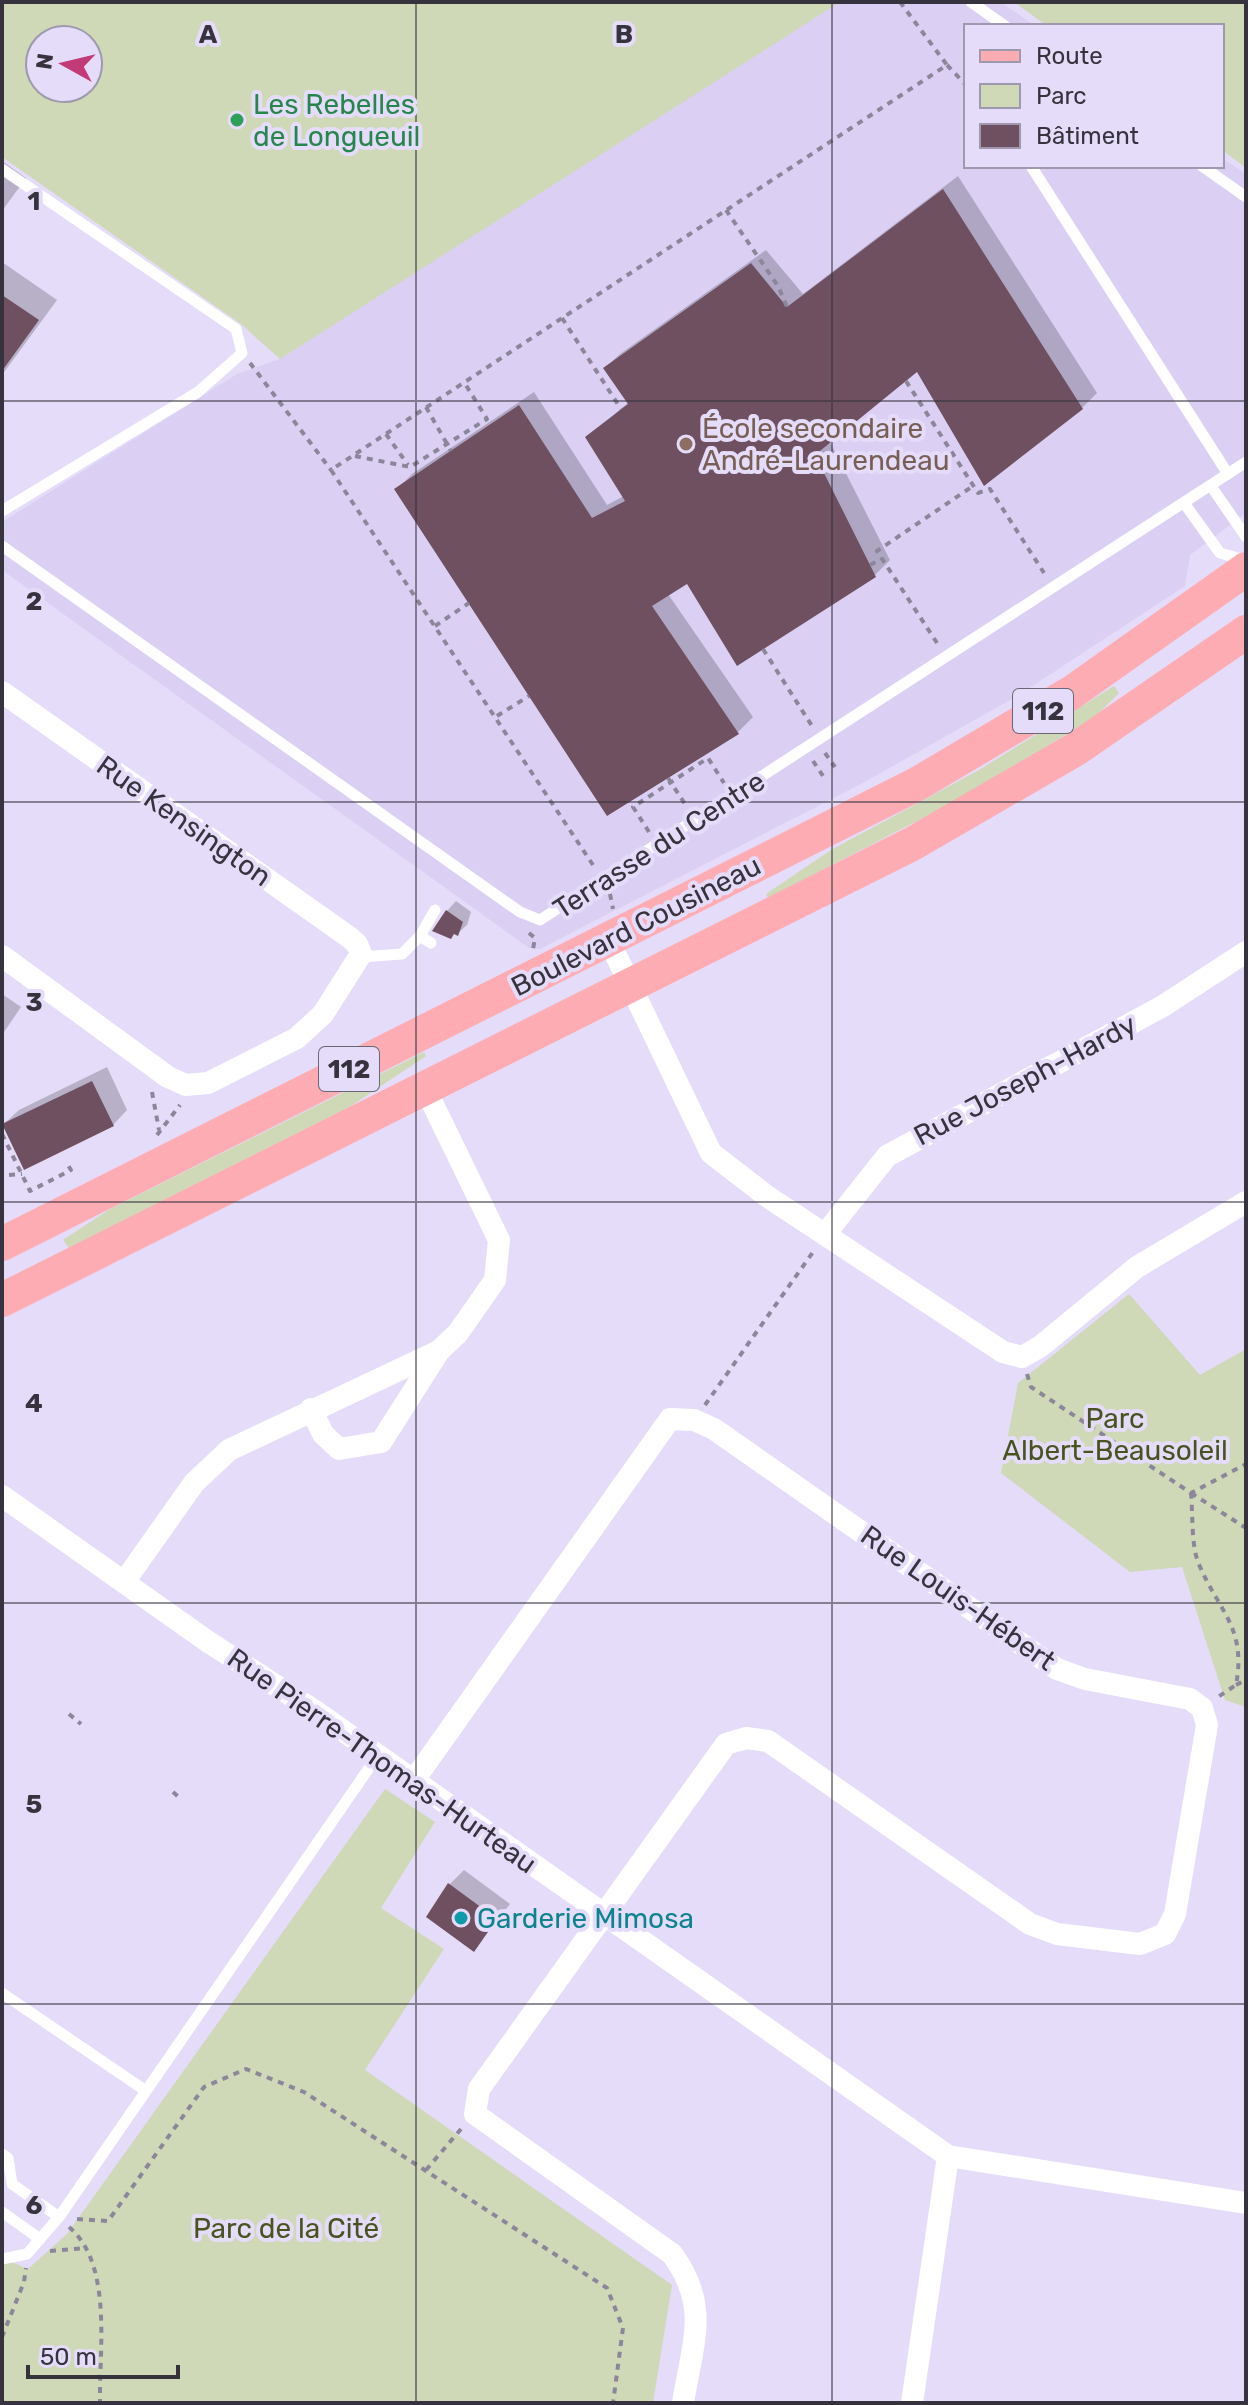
<svg xmlns="http://www.w3.org/2000/svg" width="1248" height="2405" font-family="Rubik,sans-serif">
<style>
.built{fill:#dbd0f4}
.green{fill:#cfd8b7;fill-rule:evenodd}
.shadow{fill:#0003}
.building{fill:#6e5061}
.lines{fill:none;stroke-linecap:round;stroke-linejoin:round}
.path{stroke:#8c869a;stroke-width:4;stroke-dasharray:6 6;stroke-linecap:butt}
.lane{stroke:#fff;stroke-width:11}
.street{stroke:#fff;stroke-width:22}
.primary{stroke:#fdacb4;stroke-width:34}
.grid{fill:none;stroke:#36333e;stroke-width:2;stroke-opacity:0.55}
.leisure-dot{fill:#2e9e5b;stroke:#e5dcf9;stroke-width:3}
.education-dot{fill:#8d6e63;stroke:#e5dcf9;stroke-width:3}
.culture-dot{fill:#0f9aa8;stroke:#e5dcf9;stroke-width:3}
.labels{text-anchor:middle;dominant-baseline:central;stroke-width:8;stroke-linejoin:round;paint-order:stroke}
.shield{fill:#e5dcf9;stroke:#6a6676;stroke-width:2}
.shield-label{font-size:26px;font-weight:bold;fill:#36333e}
.leisure-label{font-size:28px;fill:#27864d;stroke:#e5dcf9;text-anchor:start}
.education-label{font-size:28px;fill:#785e54;stroke:#e5dcf9;text-anchor:start}
.street-label{font-size:28px;fill:#36333e;stroke:#e5dcf9}
.park-label{font-size:28px;fill:#48531f;stroke:#e5dcf9}
.culture-label{font-size:28px;fill:#0d838f;stroke:#e5dcf9;text-anchor:start}
.grid-label{font-size:26px;text-anchor:middle;font-weight:bold;fill:#36333e;stroke:#e5dcf9;stroke-width:8;stroke-linejoin:round;paint-order:stroke}
</style>
<rect width="100%" height="100%" fill="#e5dcf9"/>
<path class="built" d="M832 2H1001L1035 26H966V166H1222V158L1246 174V513L1190 555 1185 586 1014 698 859 785 540 949 529 948 2 570V522L237 374 280 359Z"/>
<g class="green">
<path d="M2 2H840L280 359 241 324 2 157ZM40 40H88V88H40Z"/>
<path d="M1014 2H1246V168L1222 150V26H1047Z"/>
<path d="M1114 686 1119 693 1094 718 950 804 768 898 766 894 831 850 979 770Z"/>
<path d="M424 1052 426 1056 348 1108 69 1248 63 1240 110 1209Z"/>
<path d="M1129 1294 1200 1375 1246 1349V1707L1225 1700 1182 1567 1130 1572 1001 1473 1018 1383Z"/>
<path d="M385 1789 435 1822 381 1908 444 1949 365 2070 672 2285 653 2403H2V2258L28 2269 67 2234Z"/>
</g>
<g class="shadow">
<path d="M2 161 26 178 2 211Z"/>
<path d="M958 176 1097 393 1082 408 918 369 829 440 890 560 875 575 737 664 688 582 668 594 753 717 738 732 607 813 397 489 412 474 534 392 607 505 624 496 588 437 629 402 605 368 620 354 766 250 803 294Z"/>
<path d="M2 262 57 300 2 375Z"/>
<path d="M456 901 471 912 467 925 457 934 447 911Z"/>
<path d="M2 994 21 1007 2 1035Z"/>
<path d="M107 1067 127 1110 113 1125 4 1124 19 1110Z"/>
<path d="M464 1870 510 1904 474 1949 449 1885Z"/>
</g>
<g class="building">
<path d="M943 189 1083 409 984 486 917 372 815 455 876 577 737 666 687 584 652 606 739 734 607 816 394 489 519 405 592 518 625 501 585 437 628 404 603 368 751 263 787 307Z"/>
<path d="M2 295 39 320 2 371Z"/>
<path d="M446 910 463 922 458 936 454 934 451 939 432 931Z"/>
<path d="M92 1081 114 1126 24 1170 2 1124Z"/>
<path d="M448 1883 497 1919 474 1952 426 1917Z"/>
</g>
<g class="lines">
<g class="path">
<path d="M947 65 966 85"/>
<path d="M726 210 778 286 787 307"/>
<path d="M562 318 621 409"/>
<path d="M250 363 331 470"/>
<path d="M906 381 978 493 990 489 1044 573"/>
<path d="M426 407 451 451"/>
<path d="M386 434 408 465"/>
<path d="M355 456 410 467 487 419 464 382"/>
<path d="M870 565 882 559"/>
<path d="M435 626 469 603"/>
<path d="M937 643 877 551 973 486"/>
<path d="M763 649 812 726"/>
<path d="M497 716 529 696"/>
<path d="M825 753 835 767"/>
<path d="M813 761 823 776"/>
<path d="M668 778 687 807"/>
<path d="M649 832 633 807 708 758 724 783"/>
<path d="M593 865 331 470 947 65 900 2"/>
<path d="M610 894 613 909"/>
<path d="M529 933 535 938 533 949"/>
<path d="M152 1092 159 1130"/>
<path d="M2 1134 30 1191 71 1170 66 1162"/>
<path d="M157 1135 180 1105"/>
<path d="M9 1175 22 1174"/>
<path d="M1027 1374 1031 1387 1191 1493 1246 1464"/>
<path d="M705 1405 813 1252"/>
<path d="M1191 1493C1193 1514 1191 1543 1198 1562 1218 1611 1247 1627 1236 1685L1218 1697"/>
<path d="M1191 1493 1246 1528"/>
<path d="M1236 1685 1246 1680"/>
<path d="M69 1714 81 1724"/>
<path d="M173 1792 182 1800"/>
<path d="M426 2170 461 2129"/>
<path d="M77 2219 108 2221 204 2087 246 2069 304 2092 607 2288 623 2328 613 2403"/>
<path d="M69 2227C113 2264 99 2350 100 2403"/>
<path d="M50 2251 86 2248"/>
<path d="M2 2337 24 2282 26 2268"/>
<path d="M2 2400 3 2403"/>
</g>
<g class="lane">
<path d="M971 2 1005 26"/>
<path d="M1031 166 1228 474"/>
<path d="M1202 166 1246 197"/>
<path d="M2 169 236 329 242 353 198 392 2 511"/>
<path d="M1211 486 1246 537"/>
<path d="M1184 503 1220 553 1245 560"/>
<path d="M2 546 520 912 540 920 1246 462"/>
<path d="M420 936 435 910"/>
<path d="M361 957 402 954 420 936 431 943"/>
<path d="M2 1993 146 2091"/>
<path d="M2 2154 8 2158 12 2184 59 2217"/>
<path d="M2 2212 40 2239"/>
<path d="M2 2259 27 2254 59 2217 378 1755"/>
</g>
<g class="street">
<path d="M2 692 349 937 357 944 361 954 323 1014 297 1038 208 1083 186 1085 168 1077 2 956"/>
<path d="M609 941 711 1153 768 1197 1003 1352 1022 1357 1041 1346 1137 1267 1246 1202"/>
<path d="M826 1233 887 1156 1163 1006 1246 952"/>
<path d="M311 1409 323 1434 339 1449 381 1442 439 1351"/>
<path d="M2 1496 207 1641 315 1711 948 2156 1246 2203"/>
<path d="M124 1582 194 1483 229 1450 439 1351 458 1333 495 1280 499 1240 425 1088"/>
<path d="M414 1780 670 1419 694 1420 714 1429 1057 1669 1085 1679 1190 1699 1202 1708 1207 1725 1175 1914 1165 1934 1140 1944 1057 1934 1030 1924 768 1741 746 1738 726 1744 479 2089 475 2114 672 2254C711 2307 692 2343 683 2403"/>
<path d="M912 2403 948 2156"/>
</g>
<g class="primary">
<path d="M2 1244 917 784 1071 693 1246 569"/>
<path d="M2 1300 912 844 1076 749 1246 632"/>
</g>
</g>
<path class="grid" d="M416 2V2403M832 2V2403M2 401H1246M2 802H1246M2 1202H1246M2 1603H1246M2 2004H1246"/>
<circle class="leisure-dot" cx="237" cy="120" r="8"/>
<circle class="education-dot" cx="686" cy="444" r="8"/>
<circle class="culture-dot" cx="461" cy="1918" r="8"/>
<g class="labels">
<g class="shield">
<rect x="1013" y="689" width="60" height="44" rx="6"/>
<rect x="319" y="1047" width="60" height="44" rx="6"/>
</g>
<g class="shield-label">
<text x="1043" y="711">112</text>
<text x="349" y="1069">112</text>
</g>
<g class="leisure-label">
<text x="253" y="104">Les Rebelles<tspan x="253" dy="32">de Longueuil</tspan></text>
</g>
<g class="education-label">
<text x="702" y="428">École secondaire<tspan x="702" dy="32">André-Laurendeau</tspan></text>
</g>
<g class="street-label">
<text transform="translate(184 821) rotate(35)">Rue Kensington</text>
<text transform="translate(659 845) rotate(-33)">Terrasse du Centre</text>
<text transform="translate(636 926) rotate(-27)">Boulevard Cousineau</text>
<text transform="translate(1025 1080) rotate(-28)">Rue Joseph-Hardy</text>
<text transform="translate(958 1598) rotate(35)">Rue Louis-Hébert</text>
<text transform="translate(382 1761) rotate(35)">Rue Pierre-Thomas-Hurteau</text>
</g>
<g class="park-label">
<text x="1115" y="1418">Parc<tspan x="1115" dy="32">Albert-Beausoleil</tspan></text>
<text x="286" y="2228">Parc de la Cité</text>
</g>
<g class="culture-label">
<text x="477" y="1918">Garderie Mimosa</text>
</g>
</g>
<g class="grid-label">
<text x="208" y="43">A</text>
<text x="624" y="43">B</text>
<text x="34" y="210">1</text>
<text x="34" y="610">2</text>
<text x="34" y="1011">3</text>
<text x="34" y="1412">4</text>
<text x="34" y="1813">5</text>
<text x="34" y="2214">6</text>
</g>
<rect width="1248" height="2405" fill="none" stroke="#36333e" stroke-width="8"/>
<rect x="964" y="24" width="260" height="144" fill="#e5dcf9" stroke="#9f98ae" stroke-width="2"/>
<rect x="980" y="50" width="40" height="12" fill="#fdacb4" stroke="#9f98ae" stroke-width="2"/>
<text x="1036" y="64" font-size="24" fill="#36333e">Route</text>
<rect x="980" y="84" width="40" height="24" fill="#cfd8b7" stroke="#9f98ae" stroke-width="2"/>
<text x="1036" y="104" font-size="24" fill="#36333e">Parc</text>
<rect x="980" y="124" width="40" height="24" fill="#6e5061" stroke="#9f98ae" stroke-width="2"/>
<text x="1036" y="144" font-size="24" fill="#36333e">Bâtiment</text>
<g transform="translate(64 64) rotate(278)"><circle r="38" fill="#e5dcf9" stroke="#9f98ae" stroke-width="2"/>
<path d="M0-6L14 30L0 20L-14 30Z" fill="#c23a77"/>
<text y="-12" font-size="22" font-weight="bold" text-anchor="middle" fill="#36333e">N</text>
</g>
<path d="M28 2365v12h150v-12" fill="none" stroke="#36333e" stroke-width="4"/>
<text x="40" y="2365" font-size="24" fill="#36333e" stroke="#e5dcf9" stroke-width="6" paint-order="stroke">50 m</text>
</svg>
